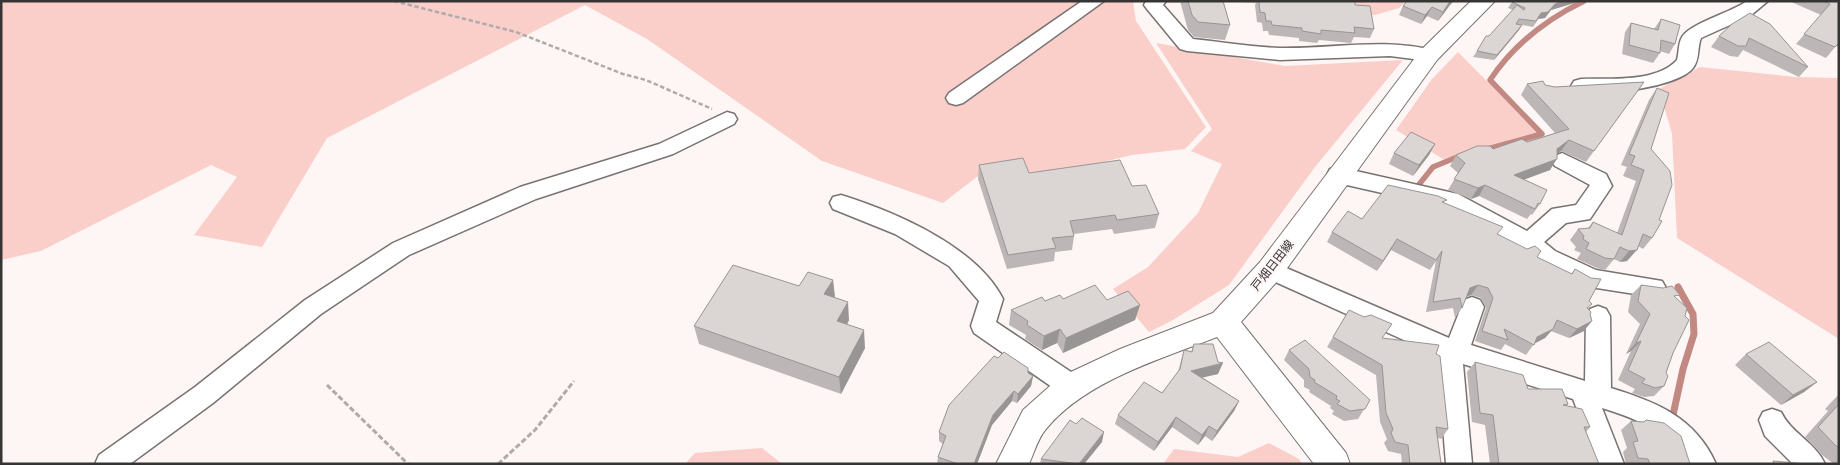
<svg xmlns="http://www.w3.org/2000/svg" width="1840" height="465" font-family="Montserrat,'Noto Sans JP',sans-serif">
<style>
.green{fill:#facfca}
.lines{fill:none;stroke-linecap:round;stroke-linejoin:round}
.stream-far1{stroke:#c28882;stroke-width:5.5}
.stream{stroke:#c28882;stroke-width:7}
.street-casing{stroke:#787271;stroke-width:3}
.secondary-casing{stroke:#787271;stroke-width:2}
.path-far1{stroke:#b0abaa;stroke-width:2.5;stroke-dasharray:4.5 2.5;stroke-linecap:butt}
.path{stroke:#b0abaa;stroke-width:3;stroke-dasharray:5.5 2.5;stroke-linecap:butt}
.street{fill:#fff;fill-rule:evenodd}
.secondary{fill:#fff;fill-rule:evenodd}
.wall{fill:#bcb7b6}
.shaded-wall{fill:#999594}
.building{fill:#dbd5d4;stroke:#999594}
.labels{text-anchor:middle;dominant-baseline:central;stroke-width:4.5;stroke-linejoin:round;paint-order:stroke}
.street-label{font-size:12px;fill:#373434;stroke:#fdf6f5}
</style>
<rect width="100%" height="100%" fill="#fdf6f5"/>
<g class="green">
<path d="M1 1H1133L1136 21 1206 127 1185 149 1132 155 1065 171 982 173 943 203 822 161 647 39 585 5 327 138 262 247 194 235 237 177 211 165 41 251 1 260Z"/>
<path d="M1159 1H1406L1399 8 1375 15 1241 2 1161 3Z"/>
<path d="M1156 43 1285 66 1403 60 1315 167 1229 285 1173 320 1149 332 1113 289 1148 267 1198 213 1222 164 1191 151 1212 129Z"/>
<path d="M1458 52 1544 139 1443 159 1396 130 1432 79Z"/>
<path d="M1700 67 1796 77 1839 78V339L1677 238 1672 134 1659 89Z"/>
<path d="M1269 443 1299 459 1302 464H1163L1174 449 1238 457Z"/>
<path d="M762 448 782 464H685L695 453Z"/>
</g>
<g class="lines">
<g class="stream-far1">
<path d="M1484 150 1542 134 1490 80C1514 44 1545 20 1584 1"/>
<path d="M1413 192 1433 167 1462 155"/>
</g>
<path class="stream" d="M1673 415 1683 369 1694 334 1693 314 1678 287"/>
<g class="street-casing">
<g id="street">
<path d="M1082 1H1104L963 103 956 105 949 103 946 98 949 93Z"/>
<path d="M1146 1H1166L1163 5 1193 39C1222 42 1251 47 1280 48 1332 49 1385 37 1436 51L1439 55 1436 59 1429 61 1390 56 1280 60 1187 51 1180 49 1147 9 1144 5Z"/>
<path d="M1747 1H1768L1750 16 1701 38C1697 48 1700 59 1693 68 1677 88 1598 97 1574 91L1571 86 1574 81 1581 79C1610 78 1656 83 1677 60 1679 53 1678 44 1682 37 1689 24 1732 12 1747 1Z"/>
<path d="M727 112 734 114 737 119 734 124 673 154 536 199 409 255 321 314 213 403 130 464H95L99 455 195 387 305 300 393 243 520 187 659 144Z"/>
<path d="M1562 153 1606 174 1612 186 1590 219 1566 223 1544 242 1555 251 1596 270 1662 281 1666 288 1662 295 1654 297 1584 286 1539 263 1521 249 1444 207 1338 183 1330 181 1327 175 1330 169 1338 167 1458 194 1527 231 1552 209 1576 205 1590 185 1555 166 1551 161 1555 156Z"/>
<path d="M841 195C895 212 976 246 1003 299L996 322 1080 378 1084 386 1080 394 1071 397 1062 394 974 333 971 326 979 301 949 266 895 234 833 209 830 203 833 197Z"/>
<path d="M1270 261 1449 338 1464 300 1472 297 1480 300 1484 307 1471 345 1585 381 1586 316 1590 309 1598 306 1606 309 1610 316 1611 388C1656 402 1695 417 1716 464H1687C1663 430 1641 420 1602 408L1624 464H1598L1573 399 1463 364 1472 464H1446L1437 355 1262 276 1258 270 1262 264Z"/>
<path d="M1772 409 1781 412C1791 433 1816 443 1825 464H1793L1765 436 1759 420 1763 412Z"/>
</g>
</g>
<g class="secondary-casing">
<path id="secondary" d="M1471 1H1495L1437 60 1280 278 1241 322 1346 453 1350 464H1314L1217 337C1161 359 1085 381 1046 429 1038 438 1034 453 1029 464H996L1023 410 1060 377 1120 349 1213 313 1260 262 1421 50Z"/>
</g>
<path class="path-far1" d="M394 1 516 32 623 74 646 80 712 109"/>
<g class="path">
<path d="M327 385 408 464"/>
<path d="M498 464 535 430 574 381"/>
</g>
<use href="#street" class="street"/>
<use href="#secondary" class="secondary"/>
</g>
<g class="wall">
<path d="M1180 1H1223L1230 25 1225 40 1194 37 1188 30Z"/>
<path d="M1257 1H1355V5L1374 29 1370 38 1354 37 1351 43 1319 40 1317 43 1299 41V38L1269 35 1268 31H1263L1262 23 1257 22 1255 5Z"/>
<path d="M1516 1H1581L1551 10 1545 18 1538 19 1533 27 1522 25 1519 30 1494 60 1473 57 1477 51 1489 36 1513 10 1508 8 1512 2Z"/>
<path d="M1789 1H1839V47L1836 46 1826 58 1796 44 1821 15Z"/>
<path d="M1450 5 1438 21 1427 16 1421 24 1399 15 1403 6Z"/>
<path d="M1661 19 1675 44 1669 54 1660 51V53L1653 63 1622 54 1625 32 1631 23 1654 29Z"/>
<path d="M1732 24 1808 67 1799 77 1743 50 1738 57 1730 56 1711 47 1719 36Z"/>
<path d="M1644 82 1586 162 1561 151 1557 154 1550 170 1524 179 1540 204 1532 215 1531 214 1527 219 1479 196 1471 199 1448 190 1458 173 1450 166 1456 155 1493 149 1527 142 1555 133 1521 95 1527 84 1545 85 1555 87Z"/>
<path d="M1657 88 1651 149 1652 238 1643 249 1638 246 1627 261 1620 262 1614 259 1605 270 1597 268 1577 259 1581 253 1574 250 1576 247 1570 240 1578 229 1588 228 1593 222 1617 233 1636 181 1623 176 1627 167 1621 165 1649 100Z"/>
<path d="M1435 144 1429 155 1413 176 1389 164 1394 153Z"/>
<path d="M979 165 1029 173 1132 186 1159 214 1155 228 1114 234 1112 229 1074 234V236L1072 250 1055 252 1054 261 1007 269 978 179Z"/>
<path d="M1445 203 1537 257 1571 274 1575 269 1589 301 1588 309 1590 314 1584 331 1569 338 1551 331 1545 338 1534 344 1526 355 1505 344 1501 350 1475 341 1486 308 1481 298 1471 295 1466 297 1462 308 1455 318 1453 308 1426 312 1436 261 1430 270 1391 250 1377 271 1327 242 1332 232 1362 219Z"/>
<path d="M833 280 835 298 849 320 847 325 865 348 841 394 699 344 694 326 799 286Z"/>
<path d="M1641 285 1676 298 1673 353 1666 373 1664 386 1654 396 1644 397 1632 393 1635 389 1618 380 1631 351 1626 354 1640 324 1628 312 1631 295Z"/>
<path d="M1063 299 1107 300 1140 305 1135 320 1063 353 1057 343 1042 350 1025 339 1026 335 1009 325 1011 310 1045 301Z"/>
<path d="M1333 337 1383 338 1436 354 1448 429 1441 439 1438 438 1441 463 1448 464H1402L1401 454 1388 451 1384 443 1387 439 1380 422 1376 375 1327 347Z"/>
<path d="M1194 344 1218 374 1202 377 1239 401 1234 411 1212 441 1205 436 1198 445 1172 427 1154 451 1115 424 1118 415 1162 393 1178 372 1184 350 1191 352Z"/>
<path d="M1289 350 1370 400 1358 419 1344 421 1332 414 1334 411 1330 408 1331 406 1309 392 1310 390 1304 387V380L1284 360Z"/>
<path d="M1746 354 1817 382 1804 392 1781 405 1735 365Z"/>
<path d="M998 358 1033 376 1031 386 1017 403 1012 401 992 425 977 464H937L938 457 943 444 939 441V432Z"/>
<path d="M1475 362 1528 389 1568 404 1567 406 1590 427 1586 432 1599 464H1490L1485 425 1472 422 1467 372Z"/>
<path d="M1839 394V464H1834L1822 455 1805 437 1828 411 1825 409Z"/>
<path d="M1646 420 1690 464H1626L1623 452 1627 448 1621 430 1631 421 1643 422Z"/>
<path d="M1102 442 1084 464H1040L1041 459Z"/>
</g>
<g class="shaded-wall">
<path d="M1450 1H1454L1450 5 1438 21 1443 12Z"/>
<path d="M1564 1H1581L1551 10 1545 18 1538 19 1533 27 1541 13 1555 4Z"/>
<path d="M1432 7 1427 16 1421 24 1425 15Z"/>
<path d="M1522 25 1519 30 1494 60 1497 55Z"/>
<path d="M1569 140 1561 151 1550 160 1557 149Z"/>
<path d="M1435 144 1429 155 1413 176 1419 165Z"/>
<path d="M1557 159 1550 170 1507 186 1514 175Z"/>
<path d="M1485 185 1479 196 1471 199 1478 188Z"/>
<path d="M1397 239 1391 250 1377 271 1383 261Z"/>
<path d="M1637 250 1627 261 1620 262 1629 251Z"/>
<path d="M833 280 835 298 824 294Z"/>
<path d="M1478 285 1471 295 1463 298 1470 288Z"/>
<path d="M848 302 849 320 839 339 837 321Z"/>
<path d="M1140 305 1135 320 1063 353 1066 338Z"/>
<path d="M1592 321 1584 331 1569 338 1577 329Z"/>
<path d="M1060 329 1057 343 1042 350 1044 336Z"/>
<path d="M1553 329 1545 338 1533 344 1537 337Z"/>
<path d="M864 330 865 348 841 394 839 377Z"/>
<path d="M1641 341 1631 351 1626 354 1636 343Z"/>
<path d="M1223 363 1218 374 1188 381 1191 371Z"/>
<path d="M1033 376 1031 386 1017 403 1018 394Z"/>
<path d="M1817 382 1804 392 1781 405 1793 395Z"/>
<path d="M1014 391 1012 401 992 425 977 464H974L993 415Z"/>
<path d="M1239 401 1234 411 1212 441 1217 431Z"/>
<path d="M1176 417 1172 427 1154 451 1158 442Z"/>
<path d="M1209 426 1205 436 1198 445 1202 435Z"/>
<path d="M1104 432 1102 442 1084 464H1079Z"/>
</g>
<g class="building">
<path d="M1188 1H1223L1230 25 1198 22 1192 15Z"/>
<path d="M1259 1H1355V5L1370 6 1374 29 1354 27 1355 33 1321 30V34L1302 31V28L1272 25 1271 21H1266L1265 13 1260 12Z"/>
<path d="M1407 1H1450L1443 12 1432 7 1425 15 1403 6Z"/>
<path d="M1516 1H1564L1555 4 1548 12 1541 13 1536 21 1519 19 1516 24 1522 25 1497 55 1477 51 1486 36H1489L1517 5 1524 10 1525 8 1512 2Z"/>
<path d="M1823 1H1839V43L1835 47 1804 34 1830 4Z"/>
<path d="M1750 13 1770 24 1808 67 1749 38 1746 46H1738L1719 36 1732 24Z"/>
<path d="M1661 19 1680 25 1675 44 1661 40 1660 53 1629 45 1631 23 1658 30Z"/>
<path d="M1543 81 1545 85 1555 87 1644 82 1594 151 1569 140 1557 149V159L1514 175 1547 190 1540 204 1538 203 1535 209 1485 185 1478 188 1454 179 1465 163 1456 155 1477 146H1490L1493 149 1522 139 1527 142 1569 129 1527 84Z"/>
<path d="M1657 88 1669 93 1651 149 1670 171 1672 185 1659 220 1662 221 1652 238 1643 234 1637 250 1629 251 1620 247 1614 259 1605 258 1586 249 1589 243 1583 239 1584 236 1578 229 1590 228 1593 222 1622 235 1644 170 1631 165 1635 156 1629 154Z"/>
<path d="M1411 132 1435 144 1419 165 1394 153Z"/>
<path d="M1023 158 1029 173 1120 160 1132 186 1146 185 1159 214 1117 220 1115 215 1070 221 1074 236 1052 238 1056 248 1008 255 979 165Z"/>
<path d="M1388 185 1438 196 1447 200 1442 202 1503 227 1497 234 1527 249 1535 246 1541 251 1537 257 1572 274 1575 269 1591 278 1601 279 1589 301 1592 304 1587 308 1591 312 1590 314 1592 321 1577 329 1557 320 1553 329 1537 337 1534 345 1504 329 1508 340 1482 331 1493 298 1488 288 1478 285 1470 288 1462 308 1460 298 1433 302 1442 251 1436 260 1397 239 1383 261 1332 232 1348 211 1362 219Z"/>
<path d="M733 265 799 286 808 272 833 280 824 294 848 302 837 321 864 330 839 377 694 326Z"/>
<path d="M1095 285 1107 300 1128 291 1140 305 1066 338 1060 329 1044 336 1027 325 1028 321 1011 310 1042 297 1045 301 1060 295 1063 299Z"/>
<path d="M1641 285 1663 288 1672 286 1680 295 1674 296 1687 308 1685 316 1689 320 1673 353 1666 373 1668 376 1664 386 1655 388 1642 383 1645 379 1628 370 1641 341 1636 343 1650 314 1638 301Z"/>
<path d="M1349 310 1364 317 1371 315 1392 324 1382 338 1439 345 1436 354 1440 356 1448 429 1436 427 1441 463 1448 464H1410L1408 445 1395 442 1391 433 1393 429 1386 413 1382 365 1333 337Z"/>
<path d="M1305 340 1370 400 1365 409 1350 411 1337 404 1340 401 1336 399 1337 396 1314 382 1315 380 1310 377 1309 369 1289 350Z"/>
<path d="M1769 342 1817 382 1793 395 1746 354Z"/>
<path d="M1194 344H1213L1218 362 1223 363 1191 371 1239 401 1217 431 1209 426 1202 435 1176 417 1158 442 1118 415 1144 382 1162 393 1180 369 1184 350 1192 352Z"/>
<path d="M1004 352 1028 368V373L1033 376 1018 394 1014 391 993 415 974 464H958L938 457 946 436 939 432 949 405 994 356 998 358Z"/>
<path d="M1475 362 1523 375 1528 389H1562L1568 404 1563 405 1582 409 1590 427H1584L1599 464H1499L1493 415 1480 413Z"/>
<path d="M1839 404V448L1835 445 1818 427Z"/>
<path d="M1082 418 1104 432 1079 464 1041 459 1070 420 1076 424Z"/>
<path d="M1646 420 1664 423 1681 436 1690 464H1650L1648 459 1638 458 1633 442 1638 441 1631 421 1644 422Z"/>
<path d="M1773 461 1807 464H1774Z"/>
</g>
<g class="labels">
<g class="street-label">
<text transform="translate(1272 265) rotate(-52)">戸畑日田線</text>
</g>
</g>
<rect width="1840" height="465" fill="none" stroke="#373434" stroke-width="5"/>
</svg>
